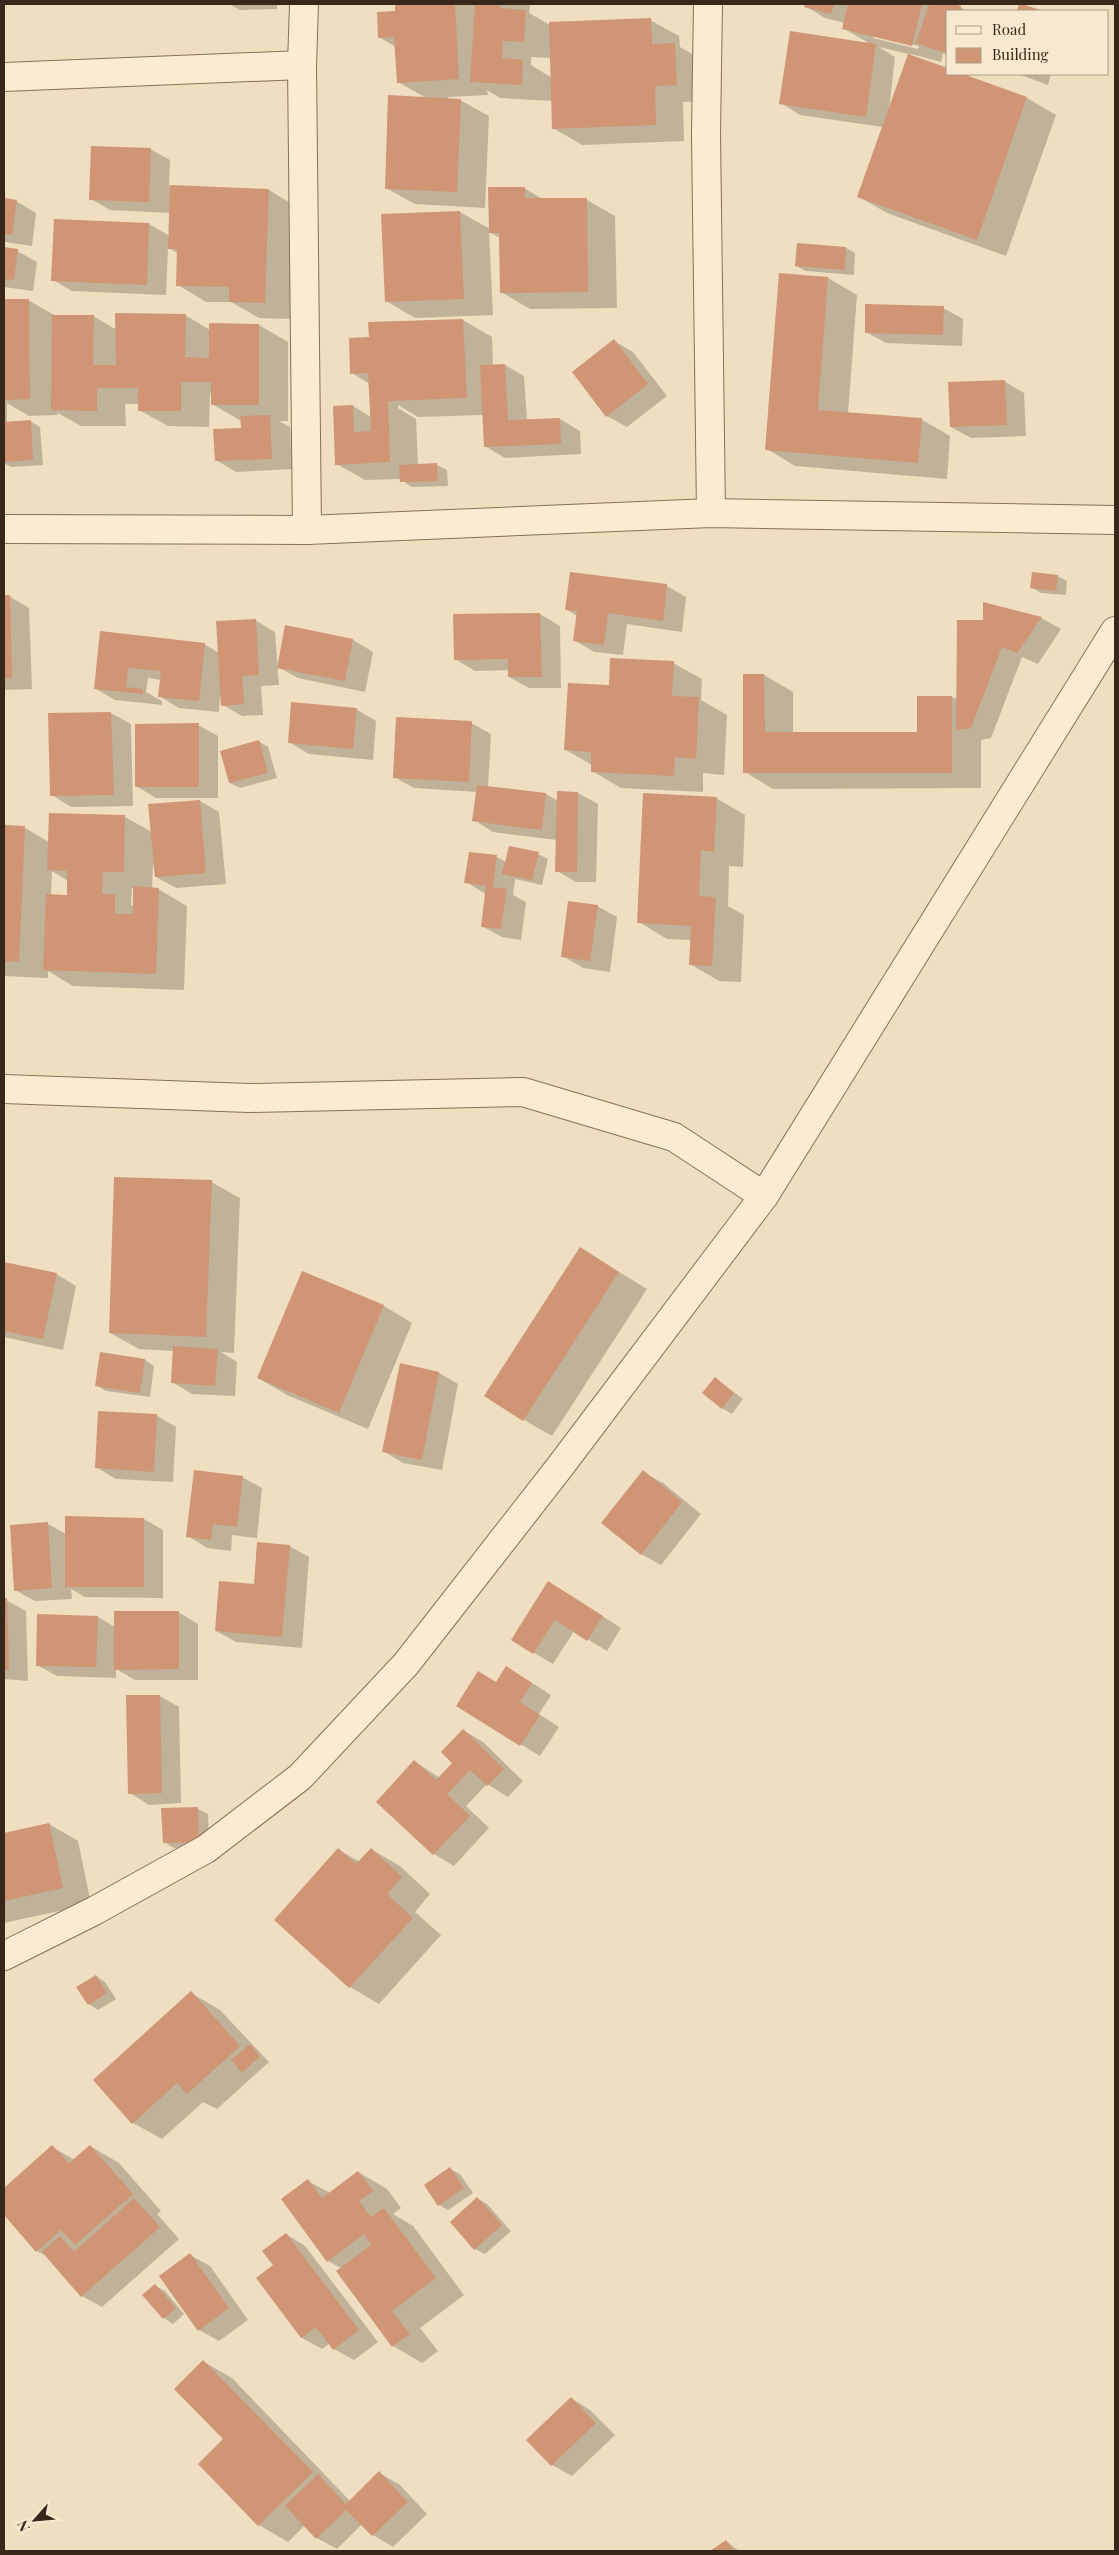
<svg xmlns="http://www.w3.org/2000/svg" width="1119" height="2555" font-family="'Playfair Display',serif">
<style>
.shadow{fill:#0003;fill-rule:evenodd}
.building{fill:#cf9574}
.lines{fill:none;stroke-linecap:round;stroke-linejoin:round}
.minor-casing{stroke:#896f57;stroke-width:30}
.minor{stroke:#faecd3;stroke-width:28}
</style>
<rect width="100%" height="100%" fill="#efdfc0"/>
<g class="shadow">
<path d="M229 4H277V9L240 10Z"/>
<path d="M396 4H530L529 13 550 25 650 20 679 36 680 47 704 61 705 101 683 102 684 141 582 145 553 128V101L500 98 487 90 488 95 448 97V99L460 100 489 116 485 208 415 204 386 188 426 98 398 82 396 47 379 37 397 12ZM531 57 551 58 552 78 531 65Z"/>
<path d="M653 4H685V5Z"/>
<path d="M806 4H955L967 11H948V55L943 53 941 62 911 54 910 56 948 74H959L1027 98 1056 115 1006 256 887 213 859 197 883 127 800 115 781 103 872 45 843 28 845 23 825 18 805 6ZM873 35 919 46 918 49 873 38ZM879 47 909 54 889 110 895 57Z"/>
<path d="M1018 74H1051L1048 85Z"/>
<path d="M150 149 170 160 169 186 269 190 297 207 294 319 259 318 231 302H206L178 285V253L168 248 166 295 72 291 53 280 55 220 149 224 170 236V213L110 210 91 199Z"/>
<path d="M524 188 544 200H587L615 216 617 308 530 309 501 292 500 238 489 232 493 315 415 318 386 301 383 215 460 212 490 229Z"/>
<path d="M4 199 16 201 36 213 32 246 5 242 4 249 17 251 37 262 33 291 4 287Z"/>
<path d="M846 248 855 253 854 275 806 271 796 266Z"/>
<path d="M780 274 828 278 857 295 848 413 921 419 950 436 947 479 795 466 767 449Z"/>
<path d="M4 300H28L56 316H93L117 330 185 315 210 330 259 325 288 342V421H279L290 427 292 469 236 472 216 460 242 429 241 421 212 404V393H210L209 427 168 426 139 410V404H125L126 426H81L58 413V415L29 416 7 403V423L30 421 40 427 43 465 11 467 4 463Z"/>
<path d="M943 308 963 319 962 346 886 343 866 332Z"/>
<path d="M463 320 492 337 493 365H505L524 376 527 421 560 419 580 431 581 454 505 458 485 446 483 415 418 417 398 405V408L416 419 418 465H437L447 470 448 486 411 487 401 479 365 480 337 464 353 406 371 417 370 384 352 373 370 339Z"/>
<path d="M614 341 633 352 667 396 627 427 607 416Z"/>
<path d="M1004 381 1024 393 1026 436 971 438 951 427Z"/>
<path d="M1057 576 1067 581 1066 595 1041 593 1031 587Z"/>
<path d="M667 586 686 597 682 632 627 624 623 655 594 652 574 640 577 616 566 609Z"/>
<path d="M9 596 29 608 32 689 4 690V597Z"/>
<path d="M540 614 560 626 561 688H529L509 677V670L475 671 455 659Z"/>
<path d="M1041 618 1061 629 1038 664 1022 657 991 738 981 740V788L773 789 745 772 744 676 764 675 793 692V733H918L952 697 958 700V621Z"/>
<path d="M255 620 275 632 279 685 261 686 263 715 242 716 223 705 220 696 219 712 179 708 159 696 161 680 148 678 146 692 162 701V705L115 700 96 689 101 633 204 644 219 653Z"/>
<path d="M286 627 353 640 373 652 365 692 298 678 278 667Z"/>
<path d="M673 663 702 679 701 700 727 715 724 775 703 773V792L621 788 592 771V765L566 750 610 686Z"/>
<path d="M356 709 376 721 373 760 309 754 289 742Z"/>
<path d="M111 713 131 724 133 806 71 807 52 795 50 714Z"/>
<path d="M471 723 491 734 488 787 546 794 558 801V792L578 793 598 804 596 882H576L557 871V840L493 832 474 820 477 792 414 788 394 777Z"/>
<path d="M198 725 218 736V798H156L136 786Z"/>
<path d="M258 741 268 747 277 778 240 788 230 783Z"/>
<path d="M716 798 745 815 743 867 729 866 728 906 744 915 741 982 719 981 690 964 692 940 667 939 639 922Z"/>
<path d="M200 801 219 812 226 884 176 888 156 877 153 864 152 889H158L187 906 184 990 73 986 48 971V978L4 976V827L25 828 49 842 50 814 125 817 152 832ZM52 871 68 881V896L51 895ZM132 888H134V906L131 905Z"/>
<path d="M538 854 548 859 542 885 515 879 513 895 526 902 521 940 502 937 482 926 486 894 466 882 497 857 506 862Z"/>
<path d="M597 906 617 917 610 972 583 968 563 956Z"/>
<path d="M211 1182 240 1198 234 1353 221 1352 237 1362 235 1396 192 1394 172 1382 174 1351 139 1349 110 1333Z"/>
<path d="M580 1248 647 1289 552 1436 524 1420Z"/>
<path d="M4 1263 56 1274 76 1286 63 1350 4 1337Z"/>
<path d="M303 1272 384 1306 412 1323 368 1429 287 1395 258 1378Z"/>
<path d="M145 1360 154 1366 150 1397 106 1391 96 1385Z"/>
<path d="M439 1373 458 1384 442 1470 403 1463 383 1451Z"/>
<path d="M715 1378 743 1399 732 1414 722 1408Z"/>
<path d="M156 1415 176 1427 173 1482 116 1479 96 1467Z"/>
<path d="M643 1472 663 1483 701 1514 661 1565 641 1554Z"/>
<path d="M242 1477 262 1488 257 1538 232 1535 231 1551 207 1548 188 1536Z"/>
<path d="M144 1519 163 1530V1598L85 1597 71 1589 72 1599 35 1601 15 1590 48 1524 66 1534Z"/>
<path d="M289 1546 309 1557 302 1648 236 1642 216 1631Z"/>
<path d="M568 1594 621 1628 607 1651 574 1631 553 1664 512 1640Z"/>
<path d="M4 1599 26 1611 28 1681 4 1679Z"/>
<path d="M178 1612 198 1624V1680H135L116 1669V1678L57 1676 37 1665 98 1617 115 1627Z"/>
<path d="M526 1679 551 1695 539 1714 559 1727 540 1756 458 1706 496 1683Z"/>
<path d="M160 1696 179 1707 181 1803 149 1805 130 1793Z"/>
<path d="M463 1730 483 1742 523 1781 508 1797 487 1784 466 1806 489 1828 454 1866 434 1854 377 1802 414 1761 440 1778 454 1762Z"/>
<path d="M198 1809 208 1814 209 1846 174 1848 164 1842Z"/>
<path d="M49 1824 78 1841 91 1904 4 1923V1834Z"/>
<path d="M371 1849 400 1866 430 1894 415 1912 441 1935 379 2004 350 1987 276 1920 339 1850 360 1862Z"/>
<path d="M96 1976 105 1982 116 1999 98 2010 89 2004Z"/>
<path d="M191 1993 220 2010 269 2062 217 2109 203 2102 162 2139 133 2123Z"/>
<path d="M90 2146 119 2163 161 2211 157 2214 179 2239 102 2307 82 2296 48 2257 37 2251 4 2213V2189L52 2147 75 2160Z"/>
<path d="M450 2169 460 2174 473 2193 448 2210 439 2205Z"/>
<path d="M358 2172 387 2189 401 2208 393 2214 413 2226 464 2295 420 2328 438 2351 422 2363 393 2346 341 2268 328 2261 308 2181 330 2193Z"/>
<path d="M478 2199 487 2204 511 2231 485 2254 475 2249Z"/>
<path d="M286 2234 305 2246 378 2342 354 2360 334 2349 330 2343 322 2349 302 2338 258 2279 275 2266Z"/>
<path d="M190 2255 210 2266 248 2320 219 2341 199 2330Z"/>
<path d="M155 2286 165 2291 184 2314 173 2324 164 2318Z"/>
<path d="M204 2362 232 2378 350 2501 379 2473 399 2484 427 2514 393 2547 373 2535 362 2524 337 2549 317 2538 305 2525 288 2542 259 2525 200 2464 225 2439Z"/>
<path d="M571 2398 590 2410 615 2435 572 2476 552 2465 528 2440Z"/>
<path d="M726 2541 739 2551H712Z"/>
</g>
<g class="building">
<path d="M395 4H455L459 79 397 83 394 37 378 38 377 12 395 11Z"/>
<path d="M475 4H500V8L526 10 524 42 503 41 502 58 523 60 522 85 470 82Z"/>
<path d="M805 4H834L831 14 804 7Z"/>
<path d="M848 4H922L912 46 842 29Z"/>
<path d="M929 4H954L961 6 960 11H948V45L945 53 916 43Z"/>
<path d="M1019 4H1022L1043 11H1017Z"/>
<path d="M651 18 652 44 675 43 677 85 655 86 656 125 552 129 549 22Z"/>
<path d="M790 31 876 44 866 117 779 104Z"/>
<path d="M908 54 948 68V74H963L1027 97 977 240 857 197Z"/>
<path d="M388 95 461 99 457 192 385 189Z"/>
<path d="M91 146 151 148 149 202 89 200Z"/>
<path d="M170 185 269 189 265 303 229 302V287L176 286 177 249H168Z"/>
<path d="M488 187H525V198H587L588 292 500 293 499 233H489Z"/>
<path d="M4 198 17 200 12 235 4 234Z"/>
<path d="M460 211 464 299 385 302 381 214Z"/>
<path d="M54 219 149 223 147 285 51 281Z"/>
<path d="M797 243 846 247 845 270 795 266Z"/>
<path d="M4 247 18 249 14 280 4 279Z"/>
<path d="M779 273 828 277 818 410 922 418 918 463 765 450Z"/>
<path d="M4 299H29L30 399 4 400Z"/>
<path d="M865 304 944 306 943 335 865 333Z"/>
<path d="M115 313 186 314 185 357 209 358V323L259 324V405H211V382H181V411H138V388H97V411L51 410 52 315H94L93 365H116Z"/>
<path d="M463 319 467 398 388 401 390 462 335 465 333 406 353 405 354 432 371 431 368 373 350 374 349 338 369 337 368 322Z"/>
<path d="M614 339 648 384 606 417 572 372Z"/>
<path d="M505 364 508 420 560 418 561 444 484 447 480 365Z"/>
<path d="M1005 380 1007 425 950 427 948 382Z"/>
<path d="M270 415 272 459 215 461 213 429 241 428 240 416Z"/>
<path d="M31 420 33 460 4 462V422Z"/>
<path d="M437 463 438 481 400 482 399 465Z"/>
<path d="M570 572 667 584 663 621 608 613 604 645 573 641 577 611 565 610Z"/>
<path d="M1032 572 1058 575 1056 591 1030 588Z"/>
<path d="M4 595H10L12 678 4 679Z"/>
<path d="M983 602 1042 617 1017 653 1002 647 971 728 956 730 957 620H983Z"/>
<path d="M540 613 542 677H508V659L454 660 453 614Z"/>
<path d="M256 619 259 675 242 676 244 704 221 706 216 621Z"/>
<path d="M285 625 353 639 345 681 277 668Z"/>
<path d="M100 631 205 643 199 701 158 697 161 671 128 668 126 687 143 689V694L94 689Z"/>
<path d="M610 658 674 661 672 696 699 697 696 759 675 757 674 776 591 772V752L564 750 568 683 609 685Z"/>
<path d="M743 674H764L765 732H917V696H952V773H743Z"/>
<path d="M291 702 357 708 353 749 288 743Z"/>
<path d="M111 712 114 795 50 796 48 713Z"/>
<path d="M396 717 472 721 469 782 393 778Z"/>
<path d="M199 723V787H135V724Z"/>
<path d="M259 740 268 773 229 783 220 751Z"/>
<path d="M477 785 546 793 542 830 472 821Z"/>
<path d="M557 791 578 792 577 872H555Z"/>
<path d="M643 793 717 797 714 852 701 850 699 896 716 897 712 966 689 965 691 926 637 923Z"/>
<path d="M200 800 206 873 155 877 148 804Z"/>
<path d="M49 813 125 815 124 872H103L102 894H115V914H133V886L159 888 156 974 43 970 46 894 67 895V871L47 870Z"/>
<path d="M4 825 25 826 19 962 4 961Z"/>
<path d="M509 846 539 852 532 880 502 874Z"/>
<path d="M469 852 497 855 493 887 507 889 501 929 481 927 486 886 464 883Z"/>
<path d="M568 901 598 905 590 961 561 957Z"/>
<path d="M114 1177 212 1180 206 1337 109 1333Z"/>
<path d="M580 1247 619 1272 523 1421 484 1396Z"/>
<path d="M4 1262 57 1273 43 1339 4 1331Z"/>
<path d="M302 1271 384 1305 339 1413 257 1378Z"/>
<path d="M173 1346 218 1349 215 1386 171 1383Z"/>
<path d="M100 1352 145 1359 140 1393 95 1386Z"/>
<path d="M400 1363 439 1372 422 1460 382 1452Z"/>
<path d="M715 1377 734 1393 722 1409 702 1393Z"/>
<path d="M98 1411 157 1414 154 1472 95 1468Z"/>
<path d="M194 1470 243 1476 237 1527 213 1524 211 1540 186 1537Z"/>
<path d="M643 1470 682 1502 641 1555 601 1523Z"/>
<path d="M65 1516 144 1518V1587H65Z"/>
<path d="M48 1522 52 1588 14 1591 10 1525Z"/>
<path d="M257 1542 290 1545 282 1637 215 1631 219 1581 254 1584Z"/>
<path d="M548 1581 603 1616 587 1641 555 1620 533 1654 511 1640Z"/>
<path d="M4 1598H7L9 1670H4Z"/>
<path d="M114 1611H179V1669L114 1670Z"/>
<path d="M37 1614 98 1616 96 1667 36 1666Z"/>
<path d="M506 1666 532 1683 520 1702 540 1715 520 1746 456 1706 478 1671 496 1682Z"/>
<path d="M126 1695H160L162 1793 128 1794Z"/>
<path d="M463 1729 504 1769 487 1786 470 1770 447 1794 470 1816 433 1855 376 1802 414 1760 436 1780 452 1763 441 1752Z"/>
<path d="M198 1807 199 1842 163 1843 161 1808Z"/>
<path d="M49 1823 63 1888 4 1901V1833Z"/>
<path d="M338 1848 356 1864 371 1848 402 1877 387 1894 413 1918 349 1988 274 1920Z"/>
<path d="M96 1975 107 1993 88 2005 76 1987Z"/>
<path d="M191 1991 240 2046 187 2094 177 2083 132 2124 93 2080Z"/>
<path d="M250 2044 260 2056 242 2073 231 2060Z"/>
<path d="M52 2145 69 2163 90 2145 133 2194 75 2245 61 2230 36 2252 4 2215V2188Z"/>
<path d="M450 2167 464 2188 438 2206 424 2185Z"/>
<path d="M358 2171 373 2191 359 2201 371 2217 384 2208 436 2278 392 2311 410 2334 392 2347 336 2271 371 2245 364 2234 327 2262 281 2199 308 2179 322 2198Z"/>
<path d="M477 2197 502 2225 474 2250 450 2222Z"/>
<path d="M134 2198 160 2227 81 2297 42 2252 60 2236 74 2252Z"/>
<path d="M286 2233 359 2330 333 2350 316 2327 301 2338 256 2278 273 2265 262 2251Z"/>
<path d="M190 2253 229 2308 198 2331 159 2276Z"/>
<path d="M155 2284 176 2308 163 2319 142 2295Z"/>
<path d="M203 2360 313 2472 258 2526 198 2464 223 2439 174 2389Z"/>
<path d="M571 2397 596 2423 551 2466 526 2440Z"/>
<path d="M379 2471 408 2502 372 2536 346 2510 316 2539 285 2506 318 2474 346 2504Z"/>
<path d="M726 2540 734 2551H710Z"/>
</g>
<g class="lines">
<g class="minor-casing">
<g id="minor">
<path d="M304 4 302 65 307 530"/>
<path d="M708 4 706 134 711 513"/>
<path d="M4 77 302 65"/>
<path d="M4 529 307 530 711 513 1115 520"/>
<path d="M4 1089 249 1098 523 1092 674 1137 764 1196"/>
<path d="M4 1956 94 1911 206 1849 300 1777 406 1664 559 1468 764 1196 1115 631"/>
</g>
</g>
<use href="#minor" class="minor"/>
</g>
<rect width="1119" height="2555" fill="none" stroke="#38281c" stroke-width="10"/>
<rect x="946" y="10" width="162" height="65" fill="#f7e9d0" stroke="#ab9c88"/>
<rect x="956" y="26" width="25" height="8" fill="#faecd3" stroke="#ab9c88"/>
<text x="992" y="35" font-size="15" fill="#38281c">Road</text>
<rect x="956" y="48" width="25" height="15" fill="#cf9574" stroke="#ab9c88"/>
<text x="992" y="60" font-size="15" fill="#38281c">Building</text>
<g transform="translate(35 2520) rotate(243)" stroke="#f7e9d0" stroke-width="4" paint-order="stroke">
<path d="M0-4L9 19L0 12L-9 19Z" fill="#38281c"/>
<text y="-8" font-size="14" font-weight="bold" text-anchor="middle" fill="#38281c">N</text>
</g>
</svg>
